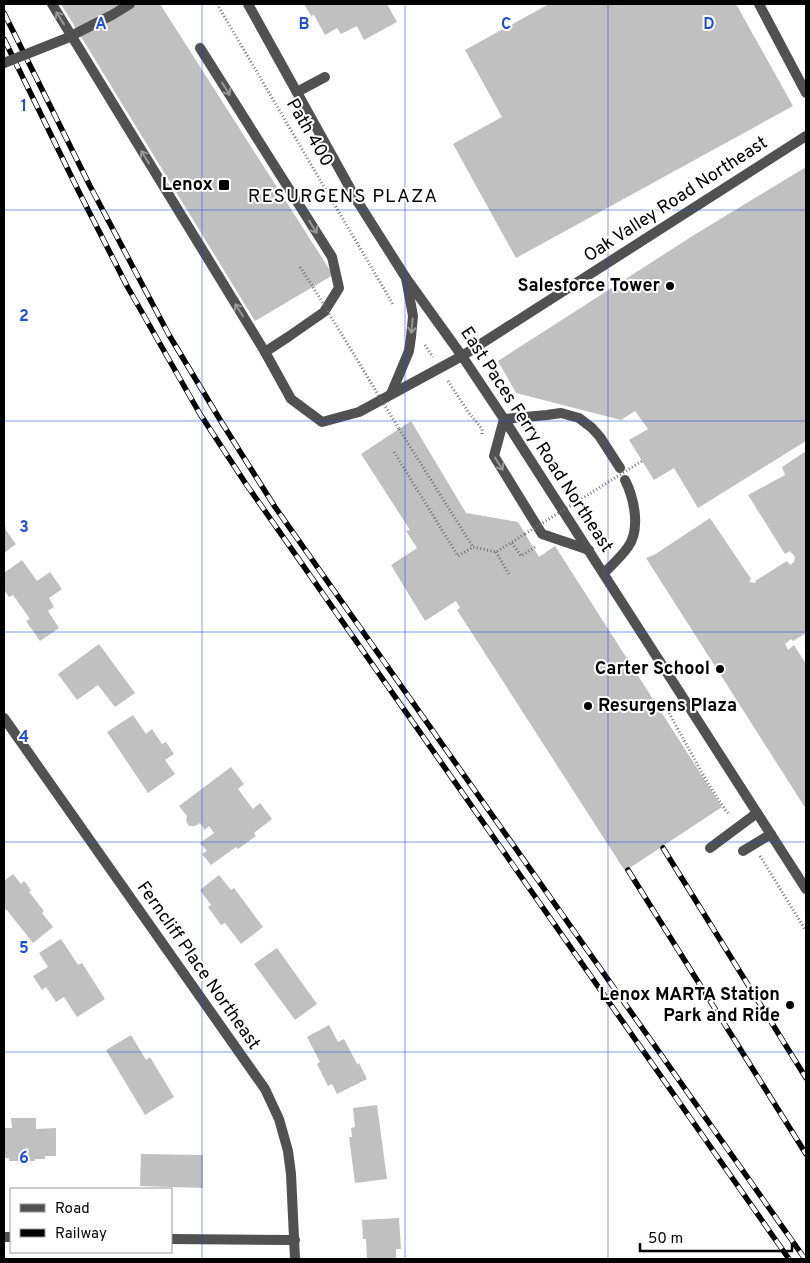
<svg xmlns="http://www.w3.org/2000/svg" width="810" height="1263" font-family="Overpass,sans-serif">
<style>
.building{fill:#c0c0c0}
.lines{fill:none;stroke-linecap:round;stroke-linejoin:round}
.path{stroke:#737373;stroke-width:3;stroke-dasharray:1 2.5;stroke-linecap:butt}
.service{stroke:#515151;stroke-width:10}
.minor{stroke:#515151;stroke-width:10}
.tertiary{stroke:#515151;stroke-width:10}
.rail-casing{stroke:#000;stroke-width:5.5}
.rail{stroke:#fff;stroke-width:4;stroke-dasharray:11;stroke-linecap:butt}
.path-bridge{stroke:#737373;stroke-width:3;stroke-dasharray:1 2.5;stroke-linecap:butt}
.tertiary-bridge{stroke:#515151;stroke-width:10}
.oneway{stroke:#979797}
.grid{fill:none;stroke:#1d4ed8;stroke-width:1;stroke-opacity:0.55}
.poi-dot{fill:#000;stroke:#fff;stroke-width:2}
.labels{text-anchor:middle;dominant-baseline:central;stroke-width:4;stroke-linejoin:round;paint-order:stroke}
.street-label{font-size:18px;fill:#000;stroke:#fff}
.poi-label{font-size:18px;font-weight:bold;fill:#000;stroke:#fff;text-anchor:end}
.neighbourhood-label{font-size:19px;letter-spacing:1px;fill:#000;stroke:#fff}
.grid-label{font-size:16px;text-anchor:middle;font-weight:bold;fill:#1d4ed8;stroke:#fff;stroke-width:4;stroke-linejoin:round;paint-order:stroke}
</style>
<rect width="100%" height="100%" fill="#fff"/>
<g class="building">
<path d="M61 4H160L333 275 255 321Z"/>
<path d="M304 4H387L397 22 364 40 357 26 341 34 337 28 325 35 314 15 311 16Z"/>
<path d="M549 4H736L793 106 516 258 453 144 502 117 465 50Z"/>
<path d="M806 167V441L698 508 674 468 654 480 629 440 648 429 635 411 621 420 516 393 498 361 694 235Z"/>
<path d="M411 421 466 513 518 522 539 557 555 546 722 807 625 871 457 610 460 608 456 601 425 621 391 565 417 548 406 531 410 530 361 454Z"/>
<path d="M806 451V633L793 641 791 639 785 644 788 650 794 645 806 664V809L646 558 654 555 710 518 751 579 749 582 756 583 755 581 787 561 790 565 794 562 795 557 790 551 785 554 748 495 785 475 782 467Z"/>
<path d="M4 524 6 528 5 529 16 544 4 553Z"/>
<path d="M22 560 37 581 50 572 62 589 49 598 54 607 48 611 59 628 40 641 26 621 30 619 13 595 9 597 4 590V573Z"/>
<path d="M99 644 135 693 115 707 98 685 77 700 58 674Z"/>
<path d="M133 715 146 734 152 729 162 744 166 742 174 754 165 760 175 774 148 793 107 732Z"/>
<path d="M231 767 244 784 238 789 253 809 260 803 272 819 254 833 256 836 238 849 236 847 211 865 202 854 207 851 200 843 214 833 209 826 205 830 200 823 195 826H189L186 821 187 816 179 806Z"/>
<path d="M13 874 21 884 24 881 31 890 29 892 44 911 42 913 53 927 33 943 6 909 4 911V881Z"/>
<path d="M219 875 231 890 234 888 263 927 241 944 225 923 221 925 208 907 211 905 200 890Z"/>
<path d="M61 939 78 965 82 963 105 999 77 1017 64 997 56 1002 46 987 42 990 33 976 48 967 39 953Z"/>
<path d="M277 948 317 1004 295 1020 254 964Z"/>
<path d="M329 1025 338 1042 344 1039 357 1064 359 1063 367 1079 337 1094 332 1084 328 1086 317 1064 320 1062 307 1037Z"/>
<path d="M131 1035 146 1060 150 1057 174 1097 145 1115 106 1050Z"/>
<path d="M377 1105 387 1179 355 1183 349 1137H352L351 1128 355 1127 353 1108Z"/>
<path d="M11 1118H36V1129L56 1128V1156H45V1159H35V1161H9V1158H4V1128H12Z"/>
<path d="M141 1154 203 1155V1188L140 1186Z"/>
<path d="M399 1218 401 1249H396V1259H367L366 1239H363L362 1220Z"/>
</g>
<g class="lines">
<g class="path">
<path d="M217 4 394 306"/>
<path d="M300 267 313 287"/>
<path d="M425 345 433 357"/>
<path d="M448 381 469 413 482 429V436"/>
<path d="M399 429 473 547"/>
<path d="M394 452 458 556 473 547 496 552 525 534"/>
<path d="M512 543 521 556 535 547"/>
<path d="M496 552 510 576"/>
<path d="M669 713 706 780 726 811 730 815"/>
<path d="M760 856 806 931"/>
</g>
<g class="service">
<path d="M52 4 265 352 291 399 322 422 359 412 462 356"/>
<path d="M200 48 332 257 339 288 324 312 288 337 265 352"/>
<path d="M297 92 325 77"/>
<path d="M391 394 409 351 411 337 413 316 406 278"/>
<path d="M589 550 542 534 494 456 504 419 547 415 561 413 579 418 592 428 600 437 620 468"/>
<path d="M604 573C612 565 621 557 628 547 641 529 634 498 625 480"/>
<path d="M710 848 757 813"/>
<path d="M743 851 771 834"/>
</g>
<g class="minor">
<path d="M759 4 806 93"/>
<path d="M462 356 806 136"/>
<path d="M4 718 265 1089 279 1119 288 1151 291 1174 295 1259"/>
<path d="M4 1237H11"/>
<path d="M171 1239 295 1240"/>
</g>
<path class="tertiary" d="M248 4 356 199 406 278 462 356 504 419 806 889"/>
<g class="rail-casing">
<g id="rail">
<path d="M4 13 90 186 169 335 222 423 275 507 805 1259"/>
<path d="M4 39 79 192 127 286 200 414 246 484 789 1259"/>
<path d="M663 848 806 1078"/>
<path d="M628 870 806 1154"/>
</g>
</g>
<use href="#rail" class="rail"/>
<g class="path-bridge">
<path d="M313 287 399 429"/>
<path d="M525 534 642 461"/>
</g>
<path class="tertiary-bridge" d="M4 63 67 38 112 15 130 4"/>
</g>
<defs><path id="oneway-shaft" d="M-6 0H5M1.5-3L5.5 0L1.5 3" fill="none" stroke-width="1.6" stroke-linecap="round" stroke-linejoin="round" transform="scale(1.25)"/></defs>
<g class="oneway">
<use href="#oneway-shaft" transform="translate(60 18) rotate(-122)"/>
<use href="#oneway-shaft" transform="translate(226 89) rotate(58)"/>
<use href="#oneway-shaft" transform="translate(145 157) rotate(-122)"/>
<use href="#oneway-shaft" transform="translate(313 227) rotate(58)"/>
<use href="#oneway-shaft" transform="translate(239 310) rotate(-122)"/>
<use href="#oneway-shaft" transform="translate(412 326) rotate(95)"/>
<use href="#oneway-shaft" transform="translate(499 464) rotate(58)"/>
</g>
<path class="grid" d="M202 4V1259M405 4V1259M608 4V1259M4 210H806M4 421H806M4 632H806M4 842H806M4 1052H806"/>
<g class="poi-dot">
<rect x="218" y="179" width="12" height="12" rx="2.5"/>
<circle cx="670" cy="286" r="5"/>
<circle cx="720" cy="669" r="5"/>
<circle cx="588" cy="706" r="5"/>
<circle cx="790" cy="1005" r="5"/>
</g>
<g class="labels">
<g class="street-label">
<text transform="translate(309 133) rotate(60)">Path 400</text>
<text transform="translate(676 200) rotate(-33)">Oak Valley Road Northeast</text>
<text transform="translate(536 440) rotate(57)">East Paces Ferry Road Northeast</text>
<text transform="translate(198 966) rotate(55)">Ferncliff Place Northeast</text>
</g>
<g class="poi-label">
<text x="213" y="185">Lenox</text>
<text x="660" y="286">Salesforce Tower</text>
<text x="710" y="669">Carter School</text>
<text x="598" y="706" text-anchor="start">Resurgens Plaza</text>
<text x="780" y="995">Lenox MARTA Station<tspan x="780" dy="21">Park and Ride</tspan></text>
</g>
<g class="neighbourhood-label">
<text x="343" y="197">RESURGENS PLAZA</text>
</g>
</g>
<g class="grid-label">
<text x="101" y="29">A</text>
<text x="304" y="29">B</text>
<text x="506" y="29">C</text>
<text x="709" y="29">D</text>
<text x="24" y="111">1</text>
<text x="24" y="321">2</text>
<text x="24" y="532">3</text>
<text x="24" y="742">4</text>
<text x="24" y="953">5</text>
<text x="24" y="1163">6</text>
</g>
<rect width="810" height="1263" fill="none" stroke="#000000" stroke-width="10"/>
<rect x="10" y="1188" width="162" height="65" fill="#ffffff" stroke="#999999"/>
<rect x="20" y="1204" width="25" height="8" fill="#515151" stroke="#999999"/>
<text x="55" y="1213" font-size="15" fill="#000000">Road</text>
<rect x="20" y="1229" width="25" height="8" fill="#000000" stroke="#999999"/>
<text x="55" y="1238" font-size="15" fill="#000000">Railway</text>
<path d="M640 1243v8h152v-8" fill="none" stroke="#000000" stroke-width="2.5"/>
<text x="648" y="1243" font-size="15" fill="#000000" stroke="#ffffff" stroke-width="4" paint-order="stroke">50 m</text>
</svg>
